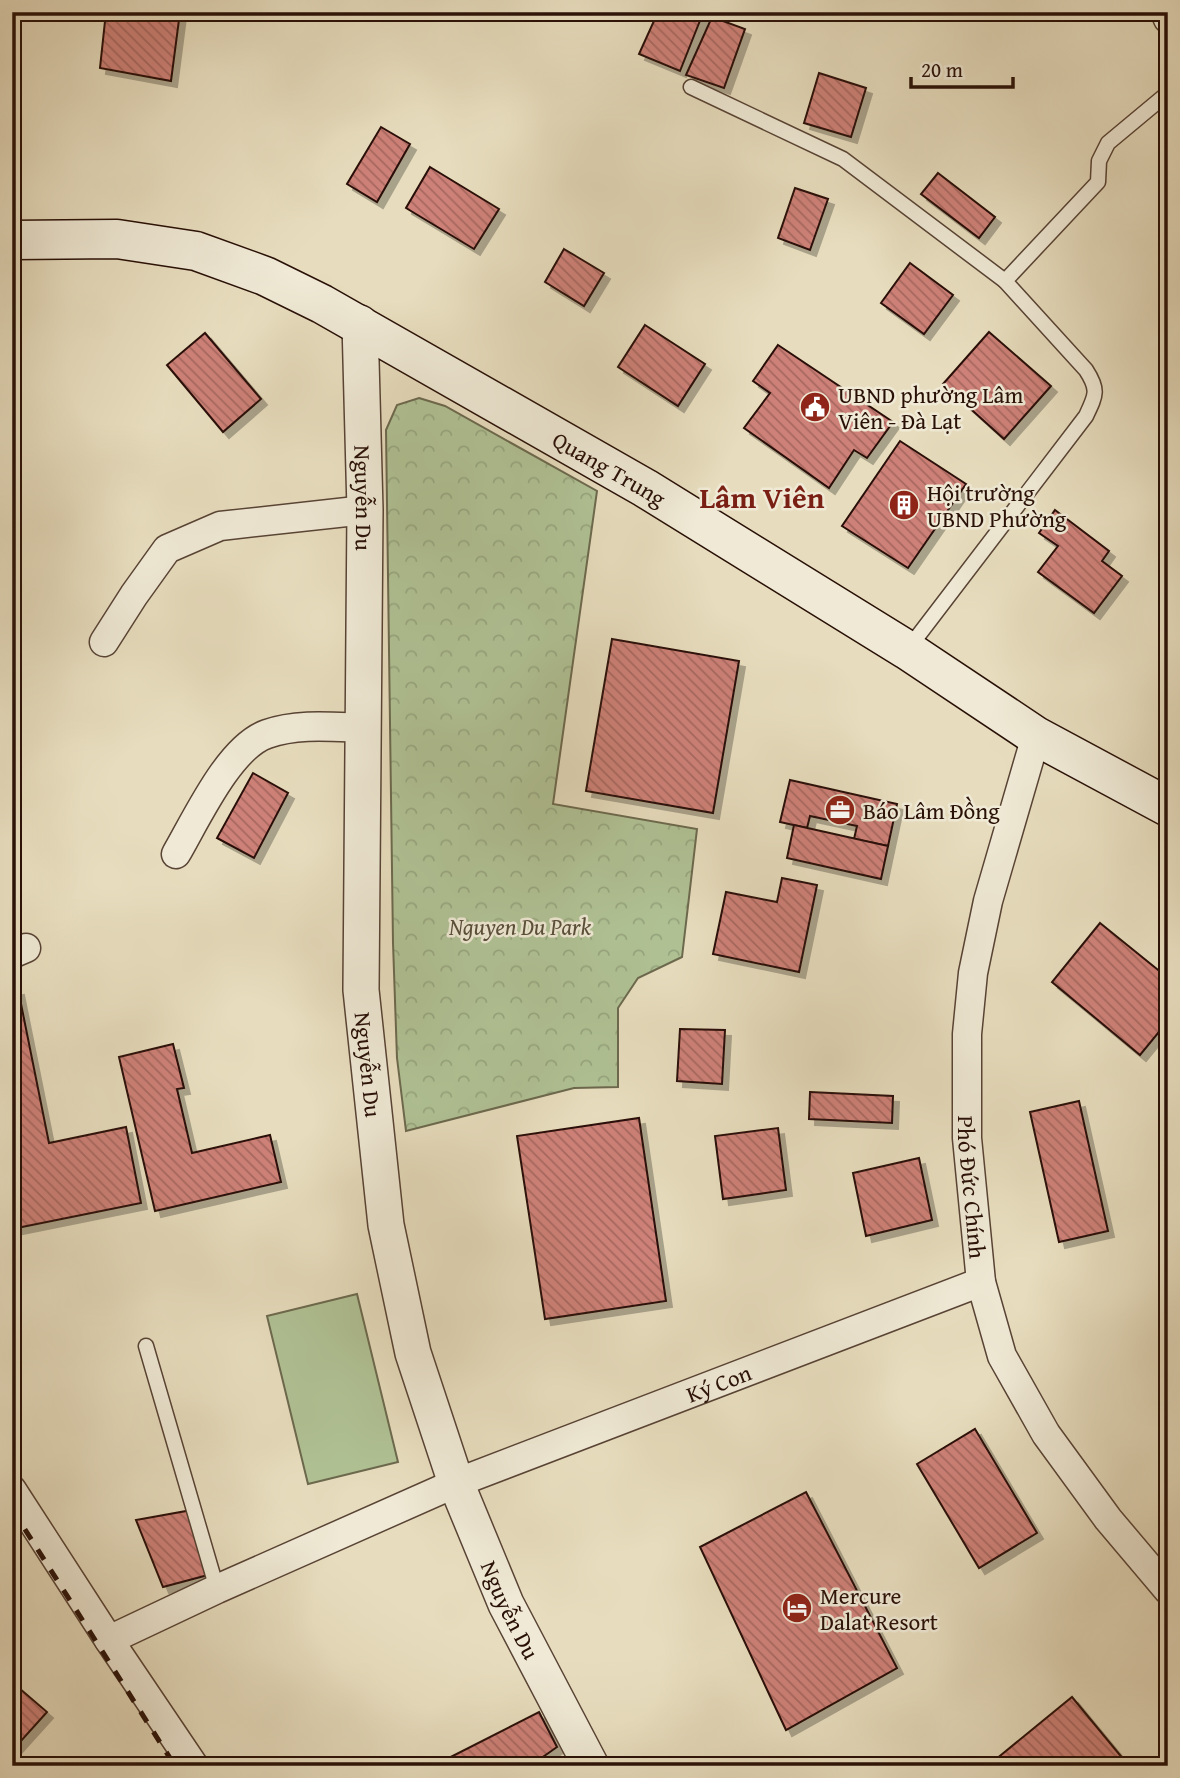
<svg xmlns="http://www.w3.org/2000/svg" width="1180" height="1778" font-family="'Gentium Book Plus',serif">
<style>
.park{fill:url(#park-crowns);stroke:#6c694e;stroke-width:2}
.pitch{fill:#b0c295;stroke:#6c694e;stroke-width:2}
.building{fill:url(#building-back-hatch);stroke:#291007;stroke-width:2;filter:url(#shadow)}
.lines{fill:none;stroke-linecap:round;stroke-linejoin:round}
.service-casing{stroke:#584335;stroke-width:17}
.minor-casing{stroke:#584335;stroke-width:31}
.tertiary-casing{stroke:#584335;stroke-width:38}
.secondary-casing{stroke:#291007;stroke-width:41}
.service{stroke:#efe9d5;stroke-width:14}
.minor{stroke:#efe9d5;stroke-width:28}
.tertiary{stroke:#efe9d5;stroke-width:35}
.secondary{stroke:#efe9d5;stroke-width:38}
.rail{stroke:#291007;stroke-width:5;stroke-dasharray:12 12;stroke-linecap:butt}
.labels{text-anchor:middle;dominant-baseline:central;stroke-width:5;stroke-linejoin:round;paint-order:stroke}
.poi-label{font-size:23px;fill:#291007;stroke:#efe9d5;text-anchor:start}
.street-label{font-size:23px;fill:#291007;stroke:#efe9d5}
.park-label{font-size:23px;font-style:italic;fill:#584e39;stroke:#efe9d5}
.district-label{font-size:30px;font-weight:bold;fill:#7a1f14;stroke:#efe9d5}
</style>
<defs>
<pattern id="park-crowns" width="20" height="18" patternUnits="userSpaceOnUse" patternTransform="scale(1.75)"><rect width="20" height="18" fill="#b0c295"/><path d="M2 6a3 3 0 1 1 6 0M12 15a3 3 0 1 1 6 0" fill="none" stroke="#97a67f"/></pattern>
<pattern id="building-back-hatch" width="6" height="6" patternUnits="userSpaceOnUse" patternTransform="scale(1.75)"><rect width="6" height="6" fill="#ce8178"/><path d="M-1 5l2 2M0 0l6 6M5-1l2 2" fill="none" stroke="#a76860"/></pattern>
<filter id="shadow"><feDropShadow dx="6" dy="6" stdDeviation="0" flood-color="#0004"/></filter>
</defs>
<rect width="100%" height="100%" fill="#e7ddbe"/>
<filter id="stains"><feTurbulence type="fractalNoise" baseFrequency=".00286" numOctaves="4"/><feColorMatrix values="0 0 0 0 .2 0 0 0 0 .09 0 0 0 0 .02 0 0 0 .5 -.17"/></filter>
<radialGradient id="worn" r=".72"><stop offset=".6" stop-color="#630" stop-opacity="0"/><stop offset="1" stop-color="#630" stop-opacity=".3"/></radialGradient>
<path class="park" d="M419 398 445 406 597 491 553 804 697 829 682 957 638 978 618 1008V1087L574 1088 406 1131 397 1058 393 943 386 430 397 405Z"/>
<path class="pitch" d="M357 1294 398 1462 308 1484 267 1316Z"/>
<g class="building">
<path d="M106 12H180L171 81 100 68Z"/>
<path d="M658 12 703 13 680 71 639 54Z"/>
<path d="M712 17 745 29 724 88 686 75Z"/>
<path d="M819 73 866 88 851 137 804 123Z"/>
<path d="M381 127 410 144 377 202 347 184Z"/>
<path d="M430 167 499 209 474 249 406 208Z"/>
<path d="M938 173 995 217 979 238 921 194Z"/>
<path d="M795 188 828 199 810 250 778 238Z"/>
<path d="M564 249 604 273 584 306 545 282Z"/>
<path d="M910 263 953 295 924 334 881 303Z"/>
<path d="M645 325 705 364 678 406 618 367Z"/>
<path d="M989 332 1051 386 1004 439 943 384Z"/>
<path d="M205 333 261 399 223 432 167 365Z"/>
<path d="M778 345 893 422 867 458 854 450 829 488 744 428 770 393 753 381Z"/>
<path d="M900 441 966 484 908 568 842 526Z"/>
<path d="M1055 510 1109 551 1102 561 1122 576 1094 613 1038 572 1058 546 1039 533Z"/>
<path d="M612 639 739 661 713 813 586 791Z"/>
<path d="M253 773 288 793 254 858 217 838Z"/>
<path d="M790 780 897 804 888 846 854 839 857 826 810 816 807 828 780 822Z"/>
<path d="M794 825 888 846 881 879 787 858Z"/>
<path d="M782 878 817 885 799 972 713 954 726 892 777 902Z"/>
<path d="M1100 923 1168 978V1021L1140 1055 1052 982Z"/>
<path d="M18 989 49 1143 126 1127 141 1203 12 1229V990Z"/>
<path d="M680 1029 725 1030 722 1084 677 1081Z"/>
<path d="M173 1044 184 1088 177 1089 192 1153 270 1135 281 1182 155 1211 119 1057Z"/>
<path d="M810 1092 893 1096 892 1123 809 1119Z"/>
<path d="M1079 1101 1108 1231 1059 1242 1030 1112Z"/>
<path d="M639 1118 666 1301 545 1319 517 1136Z"/>
<path d="M778 1128 786 1190 723 1199 715 1136Z"/>
<path d="M919 1158 932 1220 866 1236 853 1173Z"/>
<path d="M975 1429 1037 1533 979 1568 917 1464Z"/>
<path d="M806 1492 897 1668 786 1730 700 1547Z"/>
<path d="M192 1510 208 1575 163 1587 136 1520Z"/>
<path d="M12 1682 47 1712 12 1751Z"/>
<path d="M1072 1697 1124 1760 1117 1766H992L990 1764Z"/>
<path d="M539 1712 557 1747 530 1766H433Z"/>
</g>
<g class="lines">
<g class="service-casing">
<g id="service">
<path d="M691 87 843 159 1005 281"/>
<path d="M908 649 1086 416C1096 395 1099 390 1086 370L1005 281 1098 182 1099 161 1108 143 1168 93"/>
<path d="M146 1346 217 1589"/>
</g>
</g>
<g class="minor-casing">
<g id="minor">
<path d="M1165 12 1168 19"/>
<path d="M104 642 134 595 167 549 220 526 365 510"/>
<path id="s1" d="M1036 736 988 901 973 973 967 1034V1138L981 1282 1002 1356 1046 1434 1108 1519 1168 1590"/>
<path d="M176 854C196 820 229 747 267 734 298 723 333 727 365 728"/>
<path d="M12 954 26 948"/>
<path d="M12 1490 109 1640 194 1766"/>
<path id="s2" d="M109 1640 217 1589 456 1483 981 1282"/>
</g>
</g>
<g class="tertiary-casing">
<g id="tertiary">
<path id="s3" d="M360 323 365 510 361 990 386 1225 413 1353 456 1483 506 1604 591 1766"/>
</g>
</g>
<g class="secondary-casing">
<g id="secondary">
<path id="s4" d="M12 240 117 239 196 251 265 276 322 304 645 488 907 650 1036 736 1168 807"/>
</g>
</g>
<use href="#service" class="service"/>
<use href="#minor" class="minor"/>
<use href="#tertiary" class="tertiary"/>
<use href="#secondary" class="secondary"/>
<path class="rail" d="M12 1509 175 1766"/>
</g>
<defs>
<g id="civic-disc" transform="scale(1.575)"><circle r="9.5" fill="#8f2418" stroke="#efe9d5"/><path d="M-.6-6.5H3V-4.5H.6V-3L4-1V1h2V6H-6V1h2V-1L-.6-3ZM-1.2 2.5V6h2.4V2.5Z" fill="#fff"/></g>
<g id="building-disc" transform="scale(1.575)"><circle r="9.5" fill="#8f2418" stroke="#efe9d5"/><path d="M-4-6H4V6H1V3H-1V6H-4ZM-2.5-4.3h1.7v1.8h-1.7ZM.8-4.3h1.7v1.8H.8ZM-2.5-1h1.7V.8h-1.7ZM.8-1h1.7V.8H.8Z" fill="#fff"/></g>
<g id="office-disc" transform="scale(1.575)"><circle r="9.5" fill="#8f2418" stroke="#efe9d5"/><path d="M-6-3h4V-5.5h4V-3h4V5H-6ZM-1-4.5V-3h2v-1.5ZM-6 0V1H6V0Z" fill="#fff"/></g>
<g id="hotel-disc" transform="scale(1.575)"><circle r="9.5" fill="#8f2418" stroke="#efe9d5"/><path d="M-6-4.5h1.5V1H6V5H4.5V3h-9V5H-6ZM-4 0a1.8 1.8 0 1 1 3.6 0ZM.5 0V-2.5h3Q6-2.5 6 0Z" fill="#fff"/></g>
</defs>
<g fill-rule="evenodd">
<use href="#civic-disc" x="815" y="407"/>
<use href="#building-disc" x="904" y="505"/>
<use href="#office-disc" x="840" y="810"/>
<use href="#hotel-disc" x="797" y="1608"/>
</g>
<g class="labels">
<g class="poi-label">
<text x="838" y="394">UBND phường Lâm<tspan x="838" dy="26">Viên - Đà Lạt</tspan></text>
<text x="927" y="492">Hội trường<tspan x="927" dy="26">UBND Phường</tspan></text>
<text x="863" y="810">Báo Lâm Đồng</text>
<text x="820" y="1595">Mercure<tspan x="820" dy="26">Dalat Resort</tspan></text>
</g>
<g class="street-label">
<text stroke="none"><textPath href="#s4" startOffset="653">Quang Trung</textPath></text>
<text stroke="none"><textPath href="#s3" startOffset="175">Nguyễn Du</textPath></text>
<text stroke="none"><textPath href="#s3" startOffset="742">Nguyễn Du</textPath></text>
<text stroke="none"><textPath href="#s1" startOffset="460">Phó Đức Chính</textPath></text>
<text stroke="none"><textPath href="#s2" startOffset="662">Ký Con</textPath></text>
<text stroke="none"><textPath href="#s3" startOffset="1309">Nguyễn Du</textPath></text>
</g>
<g class="park-label">
<text x="520" y="926">Nguyen Du Park</text>
</g>
<g class="district-label">
<text x="762" y="497">Lâm Viên</text>
</g>
</g>
<rect width="1180" height="1778" fill="none" stroke="#e7ddbe" stroke-width="42"/>
<rect x="14" y="14" width="1152" height="1750" fill="none" stroke="#291007" stroke-width="3.5"/>
<rect x="21" y="21" width="1138" height="1736" fill="none" stroke="#291007" stroke-width="2"/>
<path d="M911 77v10h102v-10" fill="none" stroke="#291007" stroke-width="3.5"/>
<text x="921" y="77" font-size="21" fill="#291007" stroke="#efe9d5" stroke-width="5" paint-order="stroke">20 m</text>
<rect width="100%" height="100%" filter="url(#stains)"/>
<rect width="100%" height="100%" fill="url(#worn)"/>
</svg>
